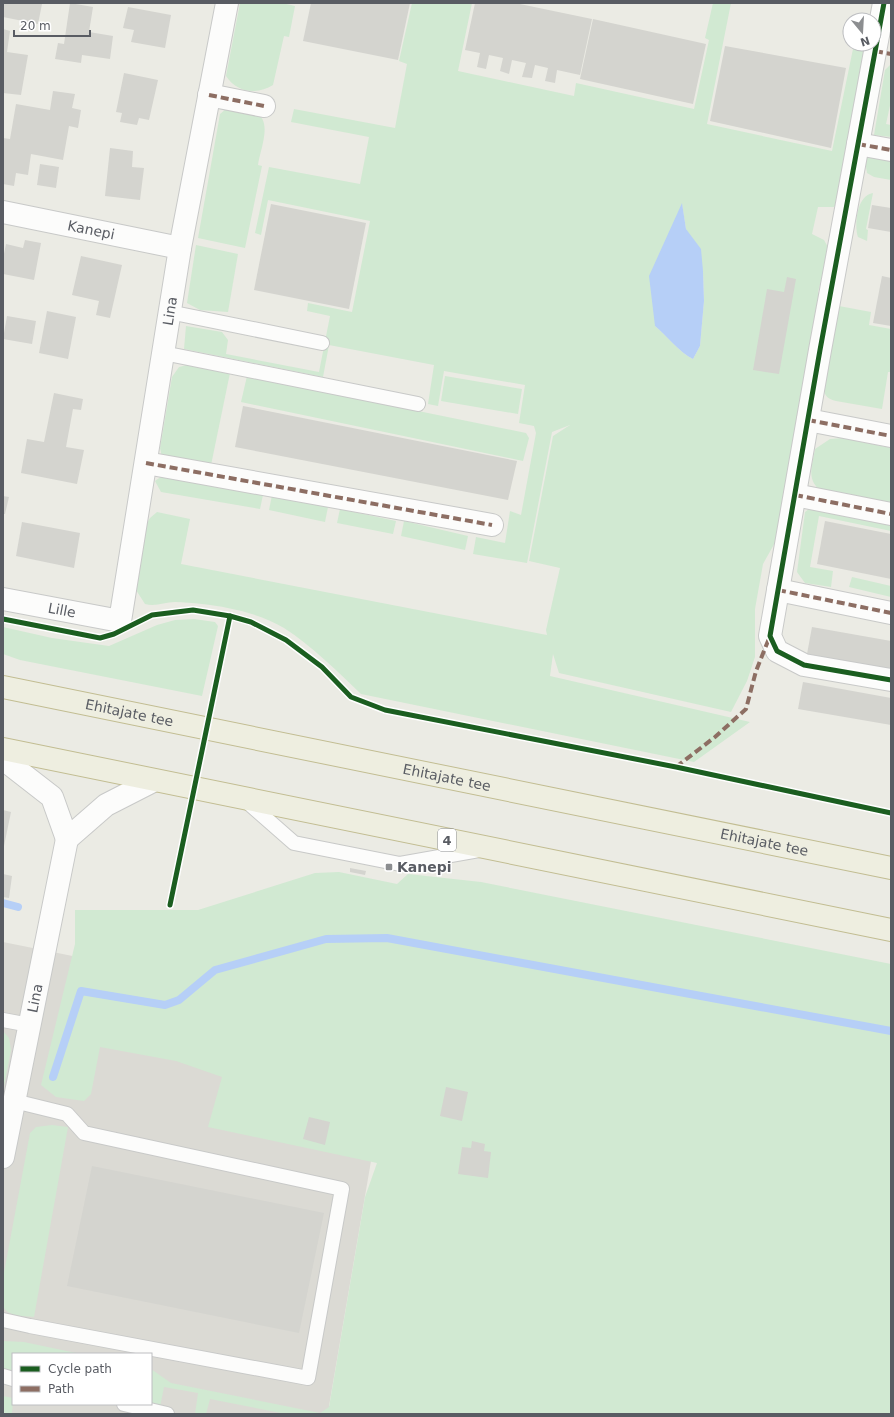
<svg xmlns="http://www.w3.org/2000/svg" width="894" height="1417" font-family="'DejaVu Sans',sans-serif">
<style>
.industrial{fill:#dbdad4;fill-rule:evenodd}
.green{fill:#d1e9d2;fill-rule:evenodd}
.water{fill:#b6cff7}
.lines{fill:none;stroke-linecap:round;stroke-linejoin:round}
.stream{stroke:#b6cff7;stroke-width:8}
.building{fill:#d4d4cf}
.lane-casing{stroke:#c8c9c8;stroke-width:16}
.street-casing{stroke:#c8c9c8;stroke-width:24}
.highway-casing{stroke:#c2bd92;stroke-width:24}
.lane{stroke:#fcfcfb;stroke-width:14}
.street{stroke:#fcfcfb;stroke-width:22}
.highway{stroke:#eeeee0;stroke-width:22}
.quiet{stroke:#8d6e63;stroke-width:4;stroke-dasharray:8 4;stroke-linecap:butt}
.cycleway-casing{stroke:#fff;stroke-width:8}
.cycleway{stroke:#1b5e20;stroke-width:5}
.poi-dot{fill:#8c8e90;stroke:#fff;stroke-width:1.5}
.labels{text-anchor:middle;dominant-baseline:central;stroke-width:3;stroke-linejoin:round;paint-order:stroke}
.shield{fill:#fff;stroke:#8b8d92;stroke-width:1}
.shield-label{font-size:13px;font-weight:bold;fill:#595c63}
.street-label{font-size:14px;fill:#595c63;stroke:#fff}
.poi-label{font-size:14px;font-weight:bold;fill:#595c63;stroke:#fff;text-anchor:start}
</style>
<rect width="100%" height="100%" fill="#ebebe4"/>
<path class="industrial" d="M3 942 395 1021 329 1406 357 1414H3ZM13 1354H151V1404H13Z"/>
<g class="green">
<path d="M240 3H282L295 6 289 37 284 36 273 85C257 95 237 93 226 76Z"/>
<path d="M412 3H472L458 71 574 96 576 83 694 109 709 40 705 38 713 3H731L707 124 832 151 854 44H871L838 201 834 207H818L812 234 824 240 829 249 818 292 822 297 782 530 763 564 755 609V657L747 681 731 712 559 673 553 654 550 676 750 722 694 762 361 694C337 671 312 646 284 628 261 614 229 607 202 604 193 603 184 602 175 602 164 602 156 607 145 604L136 590 144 528 150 518 157 512 190 519 181 564 547 635 546 630 560 568 529 561 553 436 570 425 552 432 527 563 473 554 476 537 505 543 510 511 521 515 536 433 534 426 519 423 525 385 444 371 438 406 428 404 434 365 329 345 323 377 184 349 186 326 222 332 228 340 226 354 319 372 330 316 307 311 308 303 352 312 370 221 268 200 261 235 255 233 269 167 360 184 369 137 291 122 294 109 395 128 407 64 399 61ZM682 204 686 229 703 271 704 301 700 346 693 359C680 353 667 336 655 326Z"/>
<path d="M891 64V101L886 124 891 125V137L874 135 885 70Z"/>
<path d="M226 109C234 110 249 109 256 113 273 121 260 150 258 165L262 166 245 248 198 238 220 114Z"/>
<path d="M868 153 891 158V180L874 177 867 173 865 161Z"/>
<path d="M873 193 866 229 868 230 867 241 858 237C854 224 857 195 873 193Z"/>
<path d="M196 245 238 254 228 312 200 310 187 303Z"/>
<path d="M839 306 871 312 869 325 891 329V372H888L882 409 836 401C828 399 825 396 823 389Z"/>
<path d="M191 364 230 373 210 470 162 457 160 448 172 377 179 367Z"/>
<path d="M247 376 526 433 529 438 523 461 241 402Z"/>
<path d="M445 376 522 389 518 414 441 401Z"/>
<path d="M842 438 891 448V505L819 489C806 478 813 463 815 449L830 439Z"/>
<path d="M166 473 263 495 260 509 161 492 155 481Z"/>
<path d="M272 495 328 507 325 522 269 510Z"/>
<path d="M813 506 891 521V531L819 516 810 567 833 571 831 587 805 583 797 572 805 512Z"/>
<path d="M340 509 396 521 393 534 337 523Z"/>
<path d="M404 521 468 536 465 550 401 536Z"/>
<path d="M852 577 891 586V597L849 587Z"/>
<path d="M194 619 215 622 218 626 202 696 20 660 3 654V627L52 638 109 646 157 625 175 620Z"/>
<path d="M339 872 397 884 408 874 481 882 891 964V1414H286L210 1399 206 1414H195L198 1393 164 1387 160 1407 151 1404V1369L171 1383 320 1413 329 1407 365 1197 377 1163 208 1127 222 1077 176 1061 100 1047 91 1094 84 1101 56 1097 41 1085 75 944V910H198L315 873Z"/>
<path d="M3 1031 9 1038 11 1050 3 1091Z"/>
<path d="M52 1125 68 1127 34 1317C23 1316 8 1317 3 1306V1278L30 1133 36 1127Z"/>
<path d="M3 1341 24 1342 81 1354H13V1373L3 1370Z"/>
<path d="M3 1396 13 1398 12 1414H3Z"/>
</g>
<path class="water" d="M682 203 686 229 701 249 703 271 704 301 700 346 693 359C680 353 667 336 655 326L649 276Z"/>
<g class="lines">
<g class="stream">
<path d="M3 903 18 907"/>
<path d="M53 1077 81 991 165 1005 179 1000 215 970 326 939 387 938 891 1031"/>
</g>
</g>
<g class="building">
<path d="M3 3 42 4 38 24 3 17Z"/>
<path d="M70 3 93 7 89 32 113 36 110 59 82 55 81 63 55 59 58 43 64 44Z"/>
<path d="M311 3H410L398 60 303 41Z"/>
<path d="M475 3H515L592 19 580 75 557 70 555 83 545 81 548 68 535 65 532 78 522 77 526 63 512 60 509 74 500 71 503 58 489 55 486 69 477 67 480 53 465 50Z"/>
<path d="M128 7 171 15 165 48 131 42 134 30 123 28Z"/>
<path d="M593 19 706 44 693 104 580 79Z"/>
<path d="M3 29 10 31 7 52 28 55 21 95 3 93Z"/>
<path d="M725 46 846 68 831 148 710 121Z"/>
<path d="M124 73 158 80 149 120 139 118 137 125 120 122 122 113 116 112Z"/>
<path d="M53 91 75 94 72 108 81 110 78 128 69 126 63 160 31 154 28 175 16 173 14 186 3 184V138L10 139 16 104 50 110Z"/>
<path d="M110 148 133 151 132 167 144 168 140 200 105 196Z"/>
<path d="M40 164 59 167 56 188 37 185Z"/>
<path d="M271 204 366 223 349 309 254 290Z"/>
<path d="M872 205 891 208V232L868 228Z"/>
<path d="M25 240 41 243 34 280 3 274V259L6 244 23 248Z"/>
<path d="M81 256 122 265 110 318 96 315 99 301 72 295Z"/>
<path d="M882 276 891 278V326L873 323Z"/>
<path d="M787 277 796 279 779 374 753 370 767 289 784 292Z"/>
<path d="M47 311 76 317 68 359 39 353Z"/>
<path d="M7 316 36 321 32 344 3 339Z"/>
<path d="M54 393 83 399 81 410 73 409 66 447 84 450 77 484 21 473 27 439 44 442Z"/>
<path d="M243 406 517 461 508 500 235 447Z"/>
<path d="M3 496 9 497 5 514H3Z"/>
<path d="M825 521 891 534V579L817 564Z"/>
<path d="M22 522 80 533 74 568 16 556Z"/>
<path d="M812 627 891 641V669L807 654Z"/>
<path d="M803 682 891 698V725L798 709Z"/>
<path d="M3 810 11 812 4 846 3 845Z"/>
<path d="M350 868 366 871 365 875 350 872Z"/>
<path d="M3 874 12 876 9 898 3 897Z"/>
<path d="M446 1087 468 1092 462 1121 440 1116Z"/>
<path d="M309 1117 330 1122 325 1145 303 1139Z"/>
<path d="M472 1141 485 1144 484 1151 491 1152 488 1178 458 1174 462 1147 471 1148Z"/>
<path d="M92 1166 324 1213 299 1333 67 1286Z"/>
</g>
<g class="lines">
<g class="lane-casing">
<g id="lane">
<path d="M169 312 322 343"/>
<path d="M163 353 418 404"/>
<path d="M245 800 294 843 400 864 479 850"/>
<path d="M3 1020 30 1025"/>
<path d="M3 1320 30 1326 308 1378 342 1189 84 1133 67 1114 14 1101"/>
<path d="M3 1376 13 1379"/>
<path d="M124 1404 167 1414"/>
</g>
</g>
<g class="street-casing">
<g id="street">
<path d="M884 3 820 350 770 636 777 651 804 665 891 680"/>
<path d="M209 95 264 106"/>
<path d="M858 144 891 150"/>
<path id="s1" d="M3 212 180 248"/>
<path d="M808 420 891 436"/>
<path d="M146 463 492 525"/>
<path d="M795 495 891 514"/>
<path d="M778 590 891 613"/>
<path id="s2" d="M3 599 120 621 180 248 227 3"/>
<path d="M3 759 52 797 67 839 106 805 153 781"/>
<path id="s3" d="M3 1157 67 839"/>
</g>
</g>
<g class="highway-casing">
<g id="highway">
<path id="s4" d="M3 687 891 868"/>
<path d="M3 749 891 930"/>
</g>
</g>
<use href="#lane" class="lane"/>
<use href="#street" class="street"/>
<use href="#highway" class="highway"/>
<g class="quiet">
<path d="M875 51 891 54"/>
<path d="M209 95 264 106"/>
<path d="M858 144 891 150"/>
<path d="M808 420 891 436"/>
<path d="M146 463 492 525"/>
<path d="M795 495 891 514"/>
<path d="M778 590 891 613"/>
<path d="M676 767 715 737 746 709 756 671 770 636"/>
</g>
<g class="cycleway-casing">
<g id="cycleway">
<path d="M884 3 820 350 770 636 777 651 804 665 891 680"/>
<path d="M3 619 100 638 114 634 152 615 193 610 230 616 251 622 286 640 322 667 351 697 385 710 676 767 891 813"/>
<path d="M170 905 230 616"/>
</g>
</g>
<use href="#cycleway" class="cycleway"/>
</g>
<rect class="poi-dot" x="385" y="863" width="8" height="8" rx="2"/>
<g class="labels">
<rect class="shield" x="438" y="829" width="18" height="22" rx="3"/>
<g class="shield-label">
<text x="447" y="840">4</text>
</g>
<g class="street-label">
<text stroke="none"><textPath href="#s1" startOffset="90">Kanepi</textPath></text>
<text stroke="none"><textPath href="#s2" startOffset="433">Lina</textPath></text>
<text stroke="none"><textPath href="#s2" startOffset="60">Lille</textPath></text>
<text stroke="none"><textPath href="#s4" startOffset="129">Ehitajate tee</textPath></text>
<text stroke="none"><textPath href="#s4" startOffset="453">Ehitajate tee</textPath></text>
<text stroke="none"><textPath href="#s4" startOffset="777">Ehitajate tee</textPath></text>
<text stroke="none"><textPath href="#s3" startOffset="162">Lina</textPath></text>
</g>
<g class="poi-label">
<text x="397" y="867">Kanepi</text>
</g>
</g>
<rect width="894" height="1417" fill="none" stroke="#595c63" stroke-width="8"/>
<rect x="12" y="1353" width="140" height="52" fill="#ffffff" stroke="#bdbec1"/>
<rect x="20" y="1366" width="20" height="6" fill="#1b5e20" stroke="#bdbec1"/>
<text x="48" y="1373" font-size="12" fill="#595c63">Cycle path</text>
<rect x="20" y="1386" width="20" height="6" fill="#8d6e63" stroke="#bdbec1"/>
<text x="48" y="1393" font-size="12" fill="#595c63">Path</text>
<g transform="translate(862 32) rotate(162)"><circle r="19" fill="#ffffff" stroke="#bdbec1"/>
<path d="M0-3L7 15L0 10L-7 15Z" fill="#8c8e90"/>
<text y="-6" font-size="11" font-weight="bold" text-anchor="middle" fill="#595c63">N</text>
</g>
<path d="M14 30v6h76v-6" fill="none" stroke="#595c63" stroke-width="2"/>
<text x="20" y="30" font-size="12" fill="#595c63" stroke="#ffffff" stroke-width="3" paint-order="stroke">20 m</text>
</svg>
